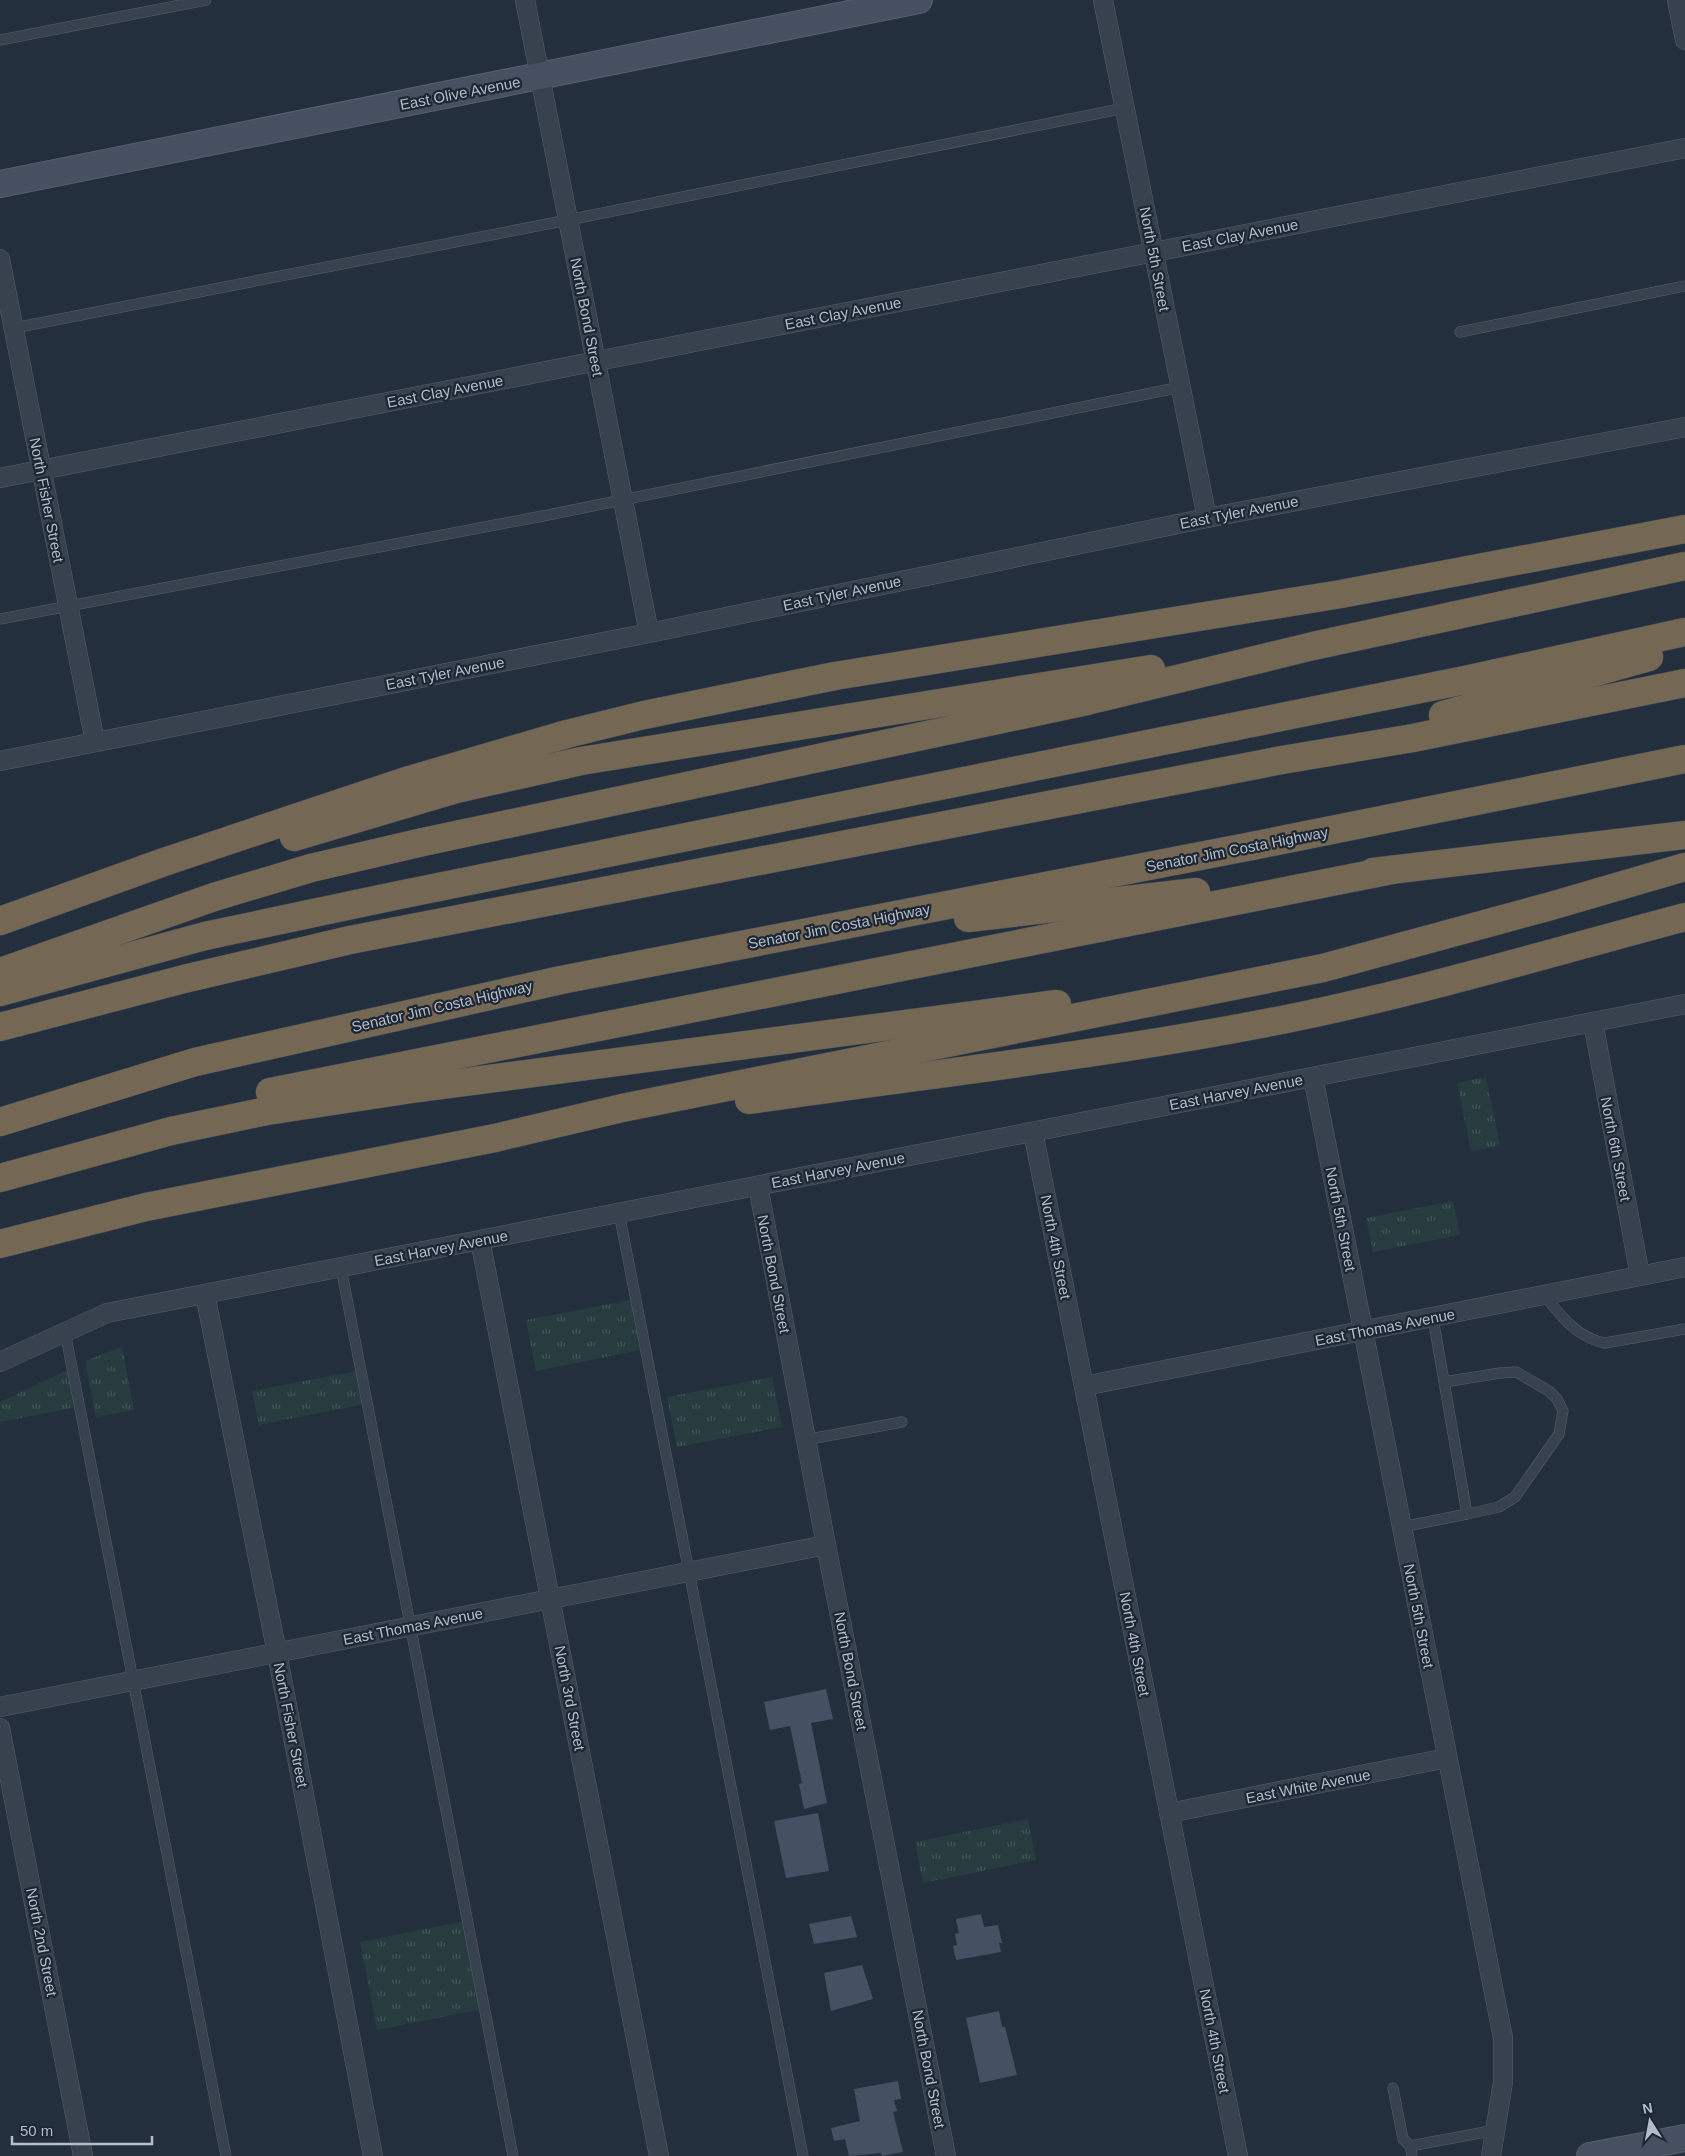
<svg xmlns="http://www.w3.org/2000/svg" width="1685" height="2156" font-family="Helvetica,sans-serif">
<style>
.grass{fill:url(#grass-tufts)}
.building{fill:#455162}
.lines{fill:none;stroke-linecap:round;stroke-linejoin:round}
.service-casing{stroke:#565f6c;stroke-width:11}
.minor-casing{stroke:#565f6c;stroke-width:20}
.secondary-casing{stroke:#565f6c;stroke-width:28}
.motorway-casing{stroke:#434c59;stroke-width:29}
.service{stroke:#38414e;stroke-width:10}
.minor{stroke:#38414e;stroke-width:19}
.secondary{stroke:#465061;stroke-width:26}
.motorway{stroke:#746855;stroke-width:28}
.labels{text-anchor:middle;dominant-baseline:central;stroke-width:4.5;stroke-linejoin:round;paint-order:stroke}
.street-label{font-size:15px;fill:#b4bcc9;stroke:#1d2633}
</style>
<defs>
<pattern id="grass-tufts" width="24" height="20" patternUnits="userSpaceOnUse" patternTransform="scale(1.25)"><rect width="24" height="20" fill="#263c3f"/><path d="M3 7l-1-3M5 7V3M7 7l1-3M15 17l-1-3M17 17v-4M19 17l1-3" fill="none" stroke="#435659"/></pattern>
</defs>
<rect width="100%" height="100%" fill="#242f3e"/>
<g class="grass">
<path d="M1486 1077 1500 1146 1471 1151 1457 1083Z"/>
<path d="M1453 1201 1460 1235 1373 1252 1366 1218Z"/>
<path d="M631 1300 640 1350 536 1371 526 1320Z"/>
<path d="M122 1347 134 1410 96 1417 85 1361Z"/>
<path d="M70 1369 77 1407 0 1422V1402Z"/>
<path d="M357 1371 364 1404 259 1425 252 1391Z"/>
<path d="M772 1377 782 1427 677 1447 667 1397Z"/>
<path d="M1028 1819 1036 1860 923 1883 915 1842Z"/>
<path d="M465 1921 482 2009 377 2030 360 1942Z"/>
</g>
<g class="building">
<path d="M826 1689 833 1719 811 1723 827 1803 804 1809 799 1784 802 1783 790 1726 770 1730 764 1702Z"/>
<path d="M818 1813 829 1871 786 1878 774 1821Z"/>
<path d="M981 1914 984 1927 998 1925 1002 1943H999L1001 1952 956 1960 953 1946 957 1945 955 1934 959 1933 956 1919Z"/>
<path d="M851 1916 857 1937 814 1944 809 1924Z"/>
<path d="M862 1965 873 1999 831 2011 824 1973Z"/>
<path d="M999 2011 1002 2027H1005L1017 2075 980 2083 966 2018Z"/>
<path d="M898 2081 901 2099 894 2100 897 2111 893 2112 903 2152 882 2156 881 2153 849 2156 845 2139 834 2141 831 2128 860 2121 854 2089Z"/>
</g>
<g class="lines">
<g class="service-casing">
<g id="service">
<path d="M0 40 206 0"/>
<path d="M14 328 568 220 1125 108"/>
<path d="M1460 332 1685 286"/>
<path d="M0 619 548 515 1181 387"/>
<path d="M619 1213 803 2156"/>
<path d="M341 1268 513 2156"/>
<path d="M1544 1295C1561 1316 1577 1338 1605 1343L1685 1329"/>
<path d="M65 1332 226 2156"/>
<path d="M1444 1382 1500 1373 1516 1372 1549 1391 1557 1399 1563 1411 1559 1434 1515 1497 1499 1507 1467 1514"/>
<path d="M805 1440 902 1422"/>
<path d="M1402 1527 1467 1514 1433 1318"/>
<path d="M1393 2088 1403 2139 1410 2146"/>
<path d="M1412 2156 1410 2146 1496 2130"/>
</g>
</g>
<g class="minor-casing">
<g id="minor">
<path d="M525 0 649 633"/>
<path d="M1103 0 1207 518"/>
<path d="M1677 0 1685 40"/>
<path d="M0 259 95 742"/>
<path d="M0 478 1685 148"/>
<path d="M0 761 649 633 1207 518 1685 427"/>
<path d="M1593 1022 1640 1276"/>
<path d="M1313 1077 1503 2038V2082L1491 2156"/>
<path d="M1033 1132 1238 2156"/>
<path d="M758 1186 826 1545 946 2156"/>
<path d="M480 1240 659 2156"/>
<path d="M205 1294 277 1653 373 2156"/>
<path d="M0 1362 107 1313 1685 1004"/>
<path d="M1084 1386 1685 1267"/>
<path d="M0 1707 826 1545"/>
<path d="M0 1728 83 2156"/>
<path d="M1169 1813 1447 1758"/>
</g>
</g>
<g class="secondary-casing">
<g id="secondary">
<path d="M0 184 919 0"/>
<path d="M1590 2156 1685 2138"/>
</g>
</g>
<g class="motorway-casing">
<g id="motorway">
<path d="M1443 715 1649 657"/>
<path d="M294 837 456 789 581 761 1151 669"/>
<path d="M1373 872 1685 835"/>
<path d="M968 918 1196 892"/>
<path d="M0 921 164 862 406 781 567 734 644 715 835 676 1341 594 1685 529"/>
<path d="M0 972 214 897 311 868 423 842 1087 701 1313 646 1685 566"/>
<path d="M0 992 205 936 399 895 1465 680 1685 632"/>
<path d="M0 1027 184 979 350 940 1282 760 1413 738 1685 683"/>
<path d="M270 1092 1392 870"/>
<path d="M749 1100C921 1075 1095 1056 1266 1023 1407 996 1546 954 1685 917"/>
<path d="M0 1122 195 1062 561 980 1257 845 1685 759"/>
<path d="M0 1178 171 1131 267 1111 412 1089 1057 1004"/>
<path d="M0 1244 146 1207 495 1138 622 1108 1323 968 1551 906 1685 867"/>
</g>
</g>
<use href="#service" class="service"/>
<use href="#minor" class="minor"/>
<use href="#secondary" class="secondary"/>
<use href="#motorway" class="motorway"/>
</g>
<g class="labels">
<g class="street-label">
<text transform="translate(460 93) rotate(-11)">East Olive Avenue</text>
<text transform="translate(1240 235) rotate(-11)">East Clay Avenue</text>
<text transform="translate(1155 259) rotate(79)">North 5th Street</text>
<text transform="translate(843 313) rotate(-11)">East Clay Avenue</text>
<text transform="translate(587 317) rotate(79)">North Bond Street</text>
<text transform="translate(445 391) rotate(-11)">East Clay Avenue</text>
<text transform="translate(47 500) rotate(79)">North Fisher Street</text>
<text transform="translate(1239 512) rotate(-11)">East Tyler Avenue</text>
<text transform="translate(842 593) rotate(-12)">East Tyler Avenue</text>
<text transform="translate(445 673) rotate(-11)">East Tyler Avenue</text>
<text transform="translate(1237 849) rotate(-11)">Senator Jim Costa Highway</text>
<text transform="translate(839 926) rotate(-11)">Senator Jim Costa Highway</text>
<text transform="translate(442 1006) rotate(-13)">Senator Jim Costa Highway</text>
<text transform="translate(1236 1092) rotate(-11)">East Harvey Avenue</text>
<text transform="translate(1616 1149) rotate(79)">North 6th Street</text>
<text transform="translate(838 1170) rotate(-11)">East Harvey Avenue</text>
<text transform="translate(1341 1219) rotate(79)">North 5th Street</text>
<text transform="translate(1056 1247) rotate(79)">North 4th Street</text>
<text transform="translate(441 1248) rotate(-11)">East Harvey Avenue</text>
<text transform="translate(774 1274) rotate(79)">North Bond Street</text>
<text transform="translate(1385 1327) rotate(-11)">East Thomas Avenue</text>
<text transform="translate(1419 1616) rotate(79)">North 5th Street</text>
<text transform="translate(413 1626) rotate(-11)">East Thomas Avenue</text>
<text transform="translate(1135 1644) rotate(79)">North 4th Street</text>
<text transform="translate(851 1671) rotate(79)">North Bond Street</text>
<text transform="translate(570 1698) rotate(79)">North 3rd Street</text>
<text transform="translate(291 1725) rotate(79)">North Fisher Street</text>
<text transform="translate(1308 1786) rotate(-11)">East White Avenue</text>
<text transform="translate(42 1942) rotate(79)">North 2nd Street</text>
<text transform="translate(1215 2041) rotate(79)">North 4th Street</text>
<text transform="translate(929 2069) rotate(79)">North Bond Street</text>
</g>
</g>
<g transform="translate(1650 2121) rotate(349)" stroke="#1d2633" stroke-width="4" paint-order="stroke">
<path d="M0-4L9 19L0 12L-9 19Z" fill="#b4bcc9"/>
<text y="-8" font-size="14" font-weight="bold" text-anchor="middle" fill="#b4bcc9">N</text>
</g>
<path d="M12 2136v8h140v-8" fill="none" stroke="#b4bcc9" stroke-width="2.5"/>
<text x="20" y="2136" font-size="15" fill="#b4bcc9" stroke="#1d2633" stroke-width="4" paint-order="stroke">50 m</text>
</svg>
